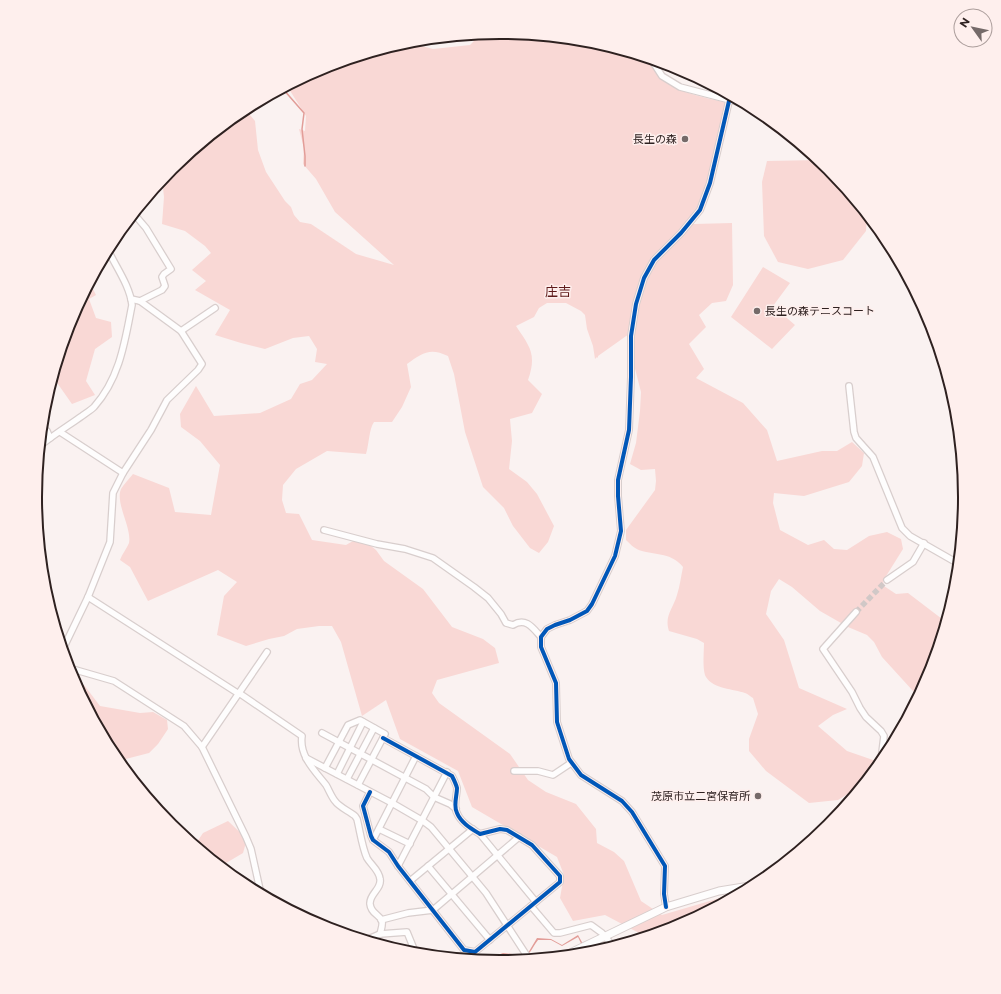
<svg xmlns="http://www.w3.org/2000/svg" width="1001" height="994" font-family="Montserrat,'Noto Sans JP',sans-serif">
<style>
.green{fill:#f9d8d5}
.water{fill:#e29d98}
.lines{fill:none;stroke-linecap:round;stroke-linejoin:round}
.stream{stroke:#e29d98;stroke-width:1.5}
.minor-tunnel{stroke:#d1c8c7;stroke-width:5.5;stroke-dasharray:5.5 3;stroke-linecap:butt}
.minor-casing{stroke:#d8cecd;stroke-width:8}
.major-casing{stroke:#d8cecd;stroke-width:9}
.minor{stroke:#fefdfd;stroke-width:5.5}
.major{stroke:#fefdfd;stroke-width:7}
.cycleway-casing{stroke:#feefed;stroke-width:6}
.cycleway{stroke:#0057b8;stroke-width:4}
.poi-dot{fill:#756a69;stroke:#feefed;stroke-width:1.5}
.labels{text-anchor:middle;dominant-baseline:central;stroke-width:3;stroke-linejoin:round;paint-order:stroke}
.poi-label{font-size:11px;fill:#2e2120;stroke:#feefed;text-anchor:end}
.quarter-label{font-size:13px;fill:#5f1a1a;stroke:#feefed}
.rim{fill:none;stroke:#2e2120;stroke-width:2}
</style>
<rect width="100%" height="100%" fill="#faf2f1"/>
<g class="green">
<path d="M501 32 591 41 649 58C652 64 655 70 658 75 674 93 705 97 727 103L705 192 697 210 687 221 694 224 732 223 733 285 726 301 712 303 699 315 706 327 689 344 704 369 696 378 743 403 767 430 777 461 822 451H837L852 442 864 453 862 466 849 482 804 496 774 493 773 503 780 530 808 545 824 540 834 549 847 550 869 536 887 532 901 539 903 549 883 581 884 586 896 594 908 593 946 622 930 675 919 695 913 691 882 657 874 642 867 635 848 627 820 611 792 587 779 579 771 591 766 614 784 640 799 688 847 709 833 715 818 726 847 751 873 760 880 764 864 784 838 800 809 803 766 771 749 751V739L758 714 753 698C751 697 748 694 745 693 734 689 713 689 706 677 702 670 704 651 704 643L697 639 669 631C664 616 673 609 677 595 680 586 681 576 683 567 672 553 657 555 642 551 635 549 631 545 626 540V530L655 490 656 481 655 469 641 470 630 464 636 443 640 411 641 392 631 353 629 334 598 356V358L597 357 595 359 593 346 587 329 585 315 581 311 566 303H547L539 308 534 317 516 326C530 347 537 354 528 380L542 394 532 413 510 419 512 441 509 469 527 482 537 494 554 526 548 542 539 553 530 548 513 526 504 508 483 487 465 432 454 374 448 356C430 347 422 353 407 364L411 387 402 407 392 422H374C369 429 369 444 366 454L327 451 296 469 283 485 282 500 286 513 299 514 312 540 346 545 360 537 376 550 384 561 423 589 452 627 483 639 495 648 499 663 437 680 432 693 439 703 510 754 528 780 546 792 576 804 596 829 597 843 614 852 624 861 641 901 662 915 720 898 739 894 678 927 644 937 639 933 605 915 573 921 560 898 564 875 557 857 472 807 458 771 400 739 386 700 362 716 341 642 332 626H319L297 629 284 636 269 639 246 646 217 635 224 596 237 582 218 570 148 601 130 567 120 560C122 554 127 548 129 543 132 528 115 503 121 489 124 484 129 479 133 474L169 488 175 512 211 515 220 465 200 441 181 427 180 414 196 386 214 416 260 413 291 399 300 384 312 380 327 364 315 362 317 349 309 336 293 338 265 349 241 343 215 335 230 310 195 290 206 281 192 270 211 253 205 246 185 231 162 224 164 197 162 179 172 168 245 109 255 121 258 150 266 172 285 201 291 207 294 215 300 222 311 224 356 254 394 265 335 212 316 179 303 164 304 148 299 129 305 131 306 116 287 86 323 67 407 42 433 49 470 45 474 41 468 35Z"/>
<path d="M819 160 829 168 867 214 866 231 843 260 808 269 778 262 764 236 762 182 767 161Z"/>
<path d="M763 267 790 283 773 306 795 325 772 349 731 317Z"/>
<path d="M90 283 96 295 89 299 96 318 111 322 112 337 95 349 86 381 95 395 72 404 53 377 71 319Z"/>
<path d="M84 685 100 706 140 713 153 712 167 720 168 729 158 744 149 753 118 761 114 755 78 688Z"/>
<path d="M228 821 247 839 243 853 221 866 195 845 203 833Z"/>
</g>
<path class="water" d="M578 935 588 953 586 954 578 937 562 946 551 940H538C529 952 530 960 511 956 508 955 505 954 502 955 494 957 493 961 484 960L503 953 521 955 528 953 537 938 551 939 562 945Z"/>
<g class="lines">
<path class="stream" d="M283 89 304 113 302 129 305 156V166"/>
<path class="minor-tunnel" d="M856 612 887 580"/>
<g class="minor-casing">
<g id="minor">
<path d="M651 59 662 76 680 87 749 105"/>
<path d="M134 214 146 228 171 269 164 274 162 277 165 286 162 290 140 301"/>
<path d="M181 331 215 308"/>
<path d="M849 386 854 432 856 438 873 457 902 528 910 536 959 564"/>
<path d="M42 429 47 431 50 438"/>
<path d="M60 432 123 473"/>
<path d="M40 446C53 435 68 426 82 416 86 413 91 410 94 407 120 378 125 341 132 305 130 286 116 267 108 250"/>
<path d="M324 530 377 544 405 549 433 558 474 587 488 598 501 614 506 623 513 625C526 617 533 628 541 637"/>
<path d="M887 580 913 562 924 543"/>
<path d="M88 597 239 694"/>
<path d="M856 612 823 649 852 692 860 708 866 717 881 731 884 736 881 760 883 761"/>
<path d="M63 649 88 597 110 542 113 493 123 473 151 430 167 400 198 370 202 364 181 331 140 301 131 299"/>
<path d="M69 668 114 681 184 726 202 747 246 837 251 849 261 894"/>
<path d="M239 693 302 736C299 756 315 771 326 785 329 790 331 796 335 801 339 807 349 811 355 816L357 819C360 831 362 847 367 858 371 865 379 870 380 879 382 889 369 894 370 904 371 914 379 914 382 921 383 925 381 930 380 934"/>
<path d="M322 733 426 789 434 797 450 804 456 809"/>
<path d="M202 747 267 652"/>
<path d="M306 758 392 803 423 821 431 827 486 893 529 959"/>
<path d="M325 768 348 725 360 720 385 734 358 785"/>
<path d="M514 771H538L553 775 571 763"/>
<path d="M337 774 363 722"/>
<path d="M347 779 374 728"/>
<path d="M370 792 363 806 371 836 373 840 389 852 398 866 464 950 475 952 560 882V876L532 845 507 830 500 829 480 834C472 829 461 823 457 813 453 806 457 796 457 788 456 784 454 780 452 776L383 738"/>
<path d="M379 829 410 844"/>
<path d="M480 834 536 902"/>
<path d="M373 840 416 756"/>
<path d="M398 866 447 772"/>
<path d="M428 866 490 940"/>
<path d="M410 881 473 829"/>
<path d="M531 906 554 933H560L591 925 602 933 613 946"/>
<path d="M666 907 664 894 665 866 632 812 622 801 581 775 569 759 557 722 556 683 541 647V637L547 629 555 625 570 620 587 611 592 604 615 556 621 531 618 496V480L629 430 631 377V336L636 304 644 278 654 260 681 233 700 210 710 183 729 101"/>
<path d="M381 920 408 913 433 910 519 837"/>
<path d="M366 940 380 934 407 932 416 954"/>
</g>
</g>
<g class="major-casing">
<path id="major" d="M564 956 666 907 719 891 756 885"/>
</g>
<use href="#minor" class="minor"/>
<use href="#major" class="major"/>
<g class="cycleway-casing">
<g id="cycleway">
<path d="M370 792 363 806 371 836 373 840 389 852 398 866 464 950 475 952 560 882V876L532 845 507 830 500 829 480 834C472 829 461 823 457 813 453 806 457 796 457 788 456 784 454 780 452 776L383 738"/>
<path d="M666 907 664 894 665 866 632 812 622 801 581 775 569 759 557 722 556 683 541 647V637L547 629 555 625 570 620 587 611 592 604 615 556 621 531 618 496V480L629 430 631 377V336L636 304 644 278 654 260 681 233 700 210 710 183 729 101"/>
</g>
</g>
<use href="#cycleway" class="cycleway"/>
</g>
<g class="poi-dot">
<circle cx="685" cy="139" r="4"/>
<circle cx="757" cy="311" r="4"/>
<circle cx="758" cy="796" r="4"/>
</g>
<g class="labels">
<g class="poi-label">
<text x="677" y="139">長生の森</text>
<text x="765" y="311" text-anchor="start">長生の森テニスコート</text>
<text x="750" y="796">茂原市立二宮保育所</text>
</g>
<g class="quarter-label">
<text x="558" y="291">庄吉</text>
</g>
</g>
<path d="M0 0H1001V994H0ZM42 497a458 458 0 1 1 916 0a458 458 0 1 1-916 0Z" fill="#feefed" fill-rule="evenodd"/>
<path class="rim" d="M42 497a458 458 0 1 1 916 0a458 458 0 1 1-916 0Z"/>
<g transform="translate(973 28) rotate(303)"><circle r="19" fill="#feefed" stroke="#ab9d9b"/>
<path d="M0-3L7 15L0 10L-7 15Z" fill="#756a69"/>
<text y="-6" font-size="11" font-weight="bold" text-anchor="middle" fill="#2e2120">N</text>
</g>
</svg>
